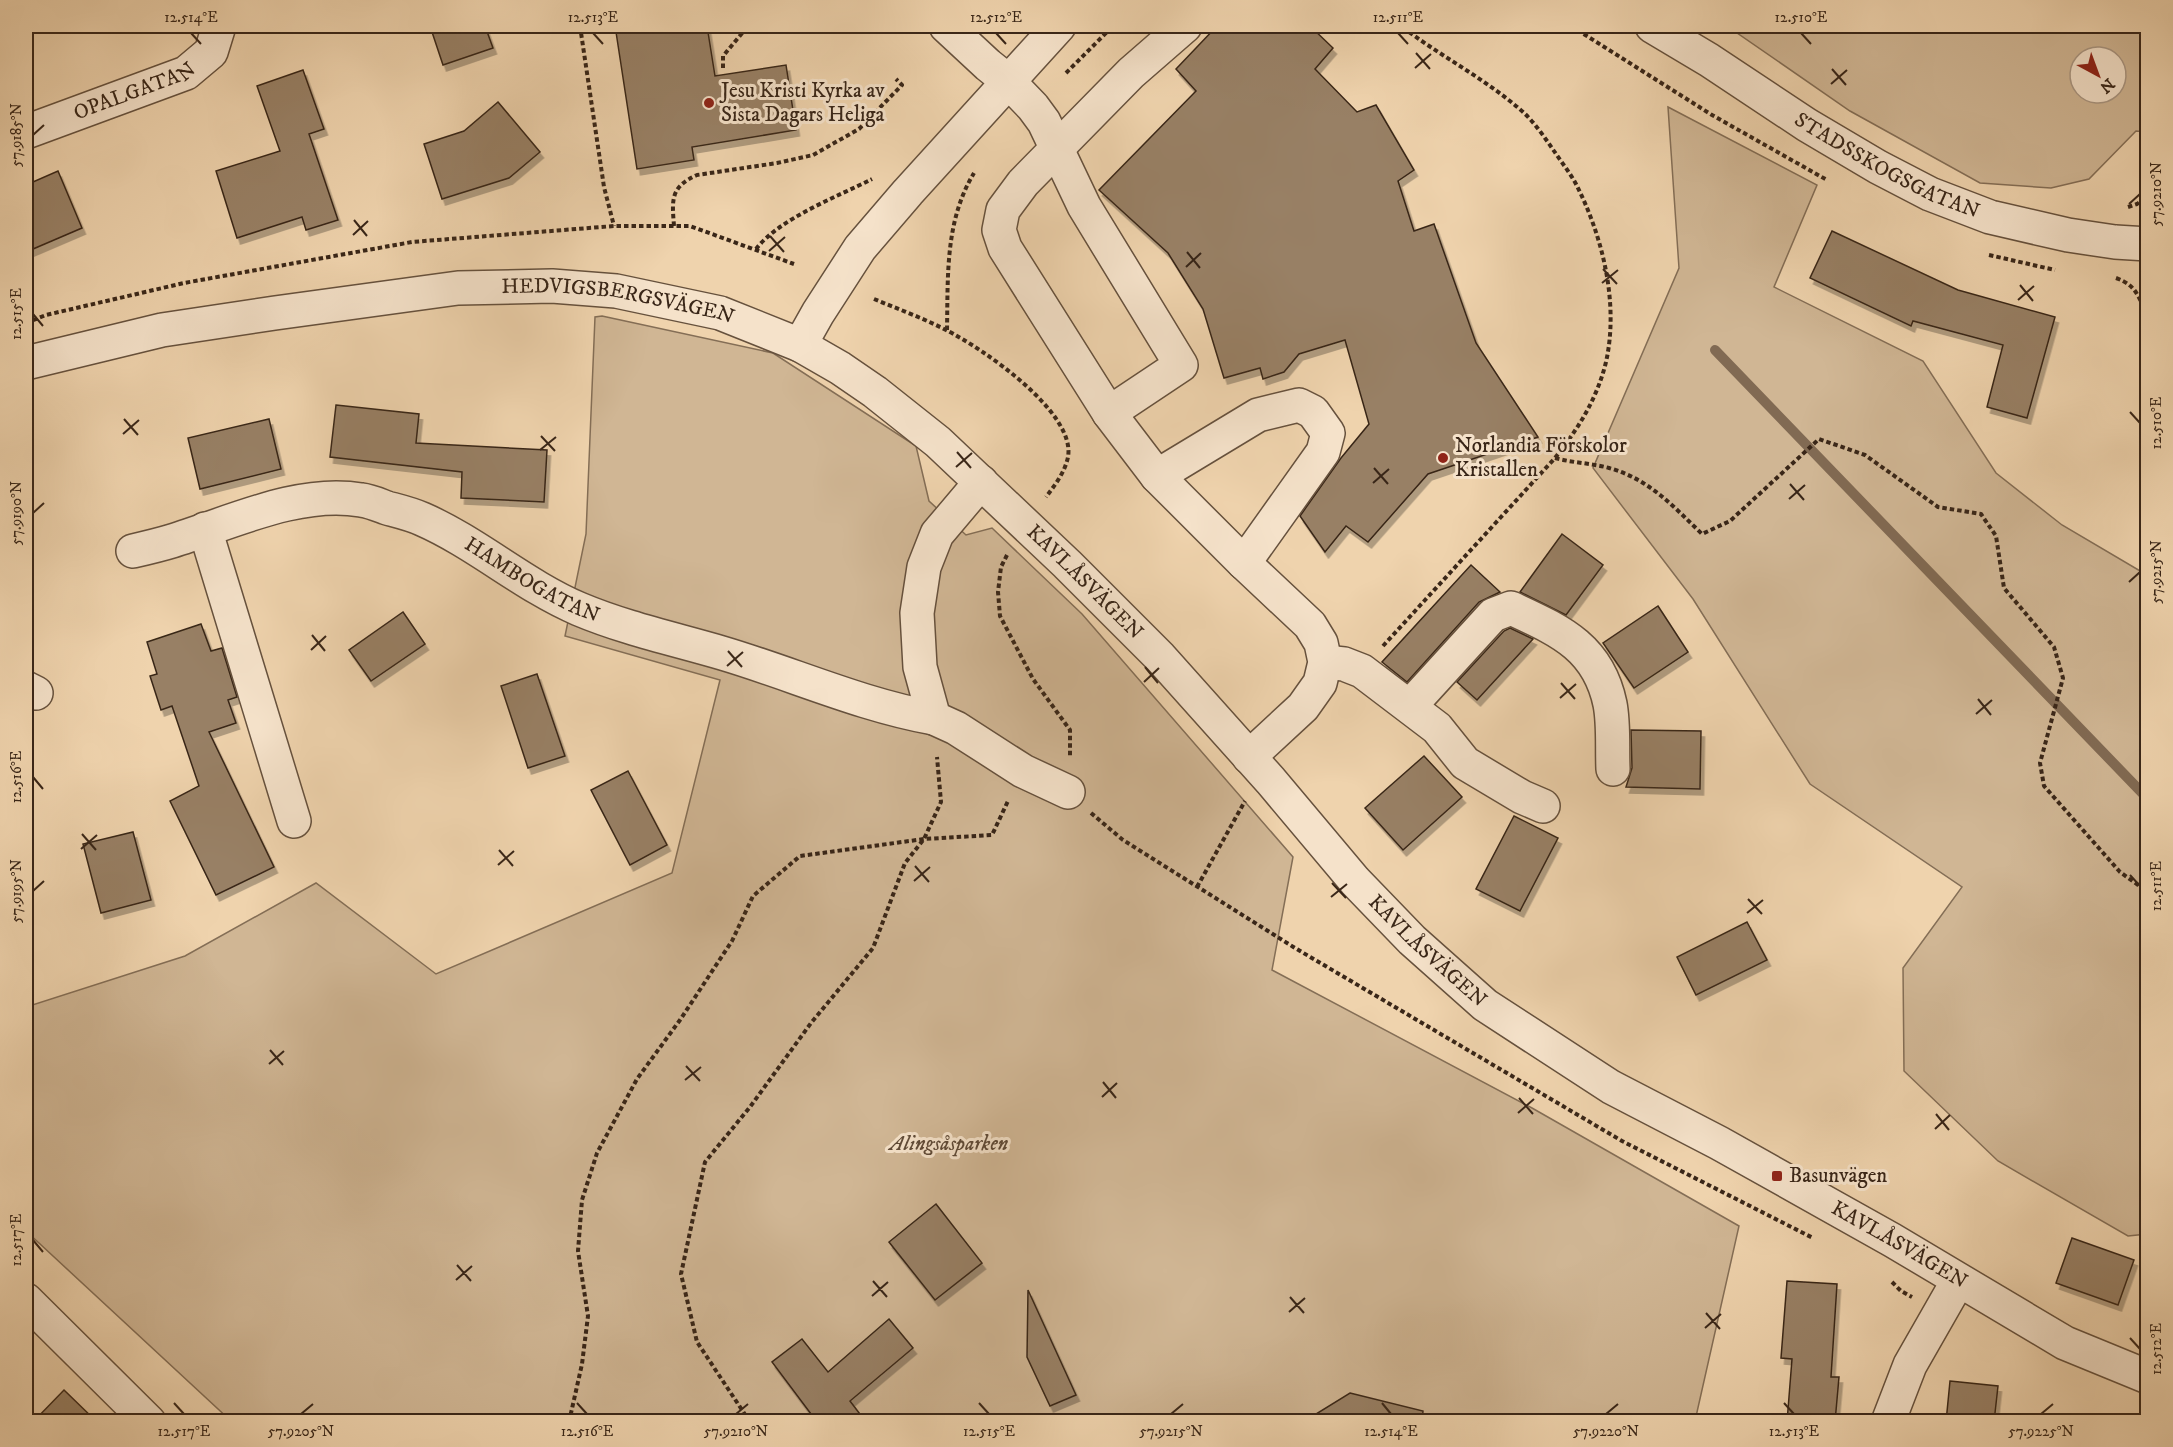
<svg xmlns="http://www.w3.org/2000/svg" width="2173" height="1447" font-family="'IM FELL DW Pica',serif">
<style>
.green{fill:#d0b694;stroke:#846e56;stroke-width:1.5;fill-rule:evenodd}
.lines{fill:none;stroke-linecap:round;stroke-linejoin:round}
.stream{stroke:#816a53;stroke-width:10}
.building{fill:#988065;stroke:#392618;stroke-width:1.5;filter:url(#shadow)}
.minor-casing{stroke:#66513d;stroke-width:36}
.path{stroke:#392618;stroke-width:4;stroke-dasharray:4.5 3;stroke-linecap:butt}
.minor{stroke:#f5e2ca;stroke-width:33}
.ticks{fill:none;stroke:#392618;stroke-width:2}
.poi-dot{fill:#8f2418;stroke:#f5e2ca;stroke-width:2}
.labels{text-anchor:middle;dominant-baseline:central;stroke-width:6;stroke-linejoin:round;paint-order:stroke}
.street-label{font-size:21px;fill:#392618;stroke:#f5e2ca}
.poi-label{font-size:21px;fill:#392618;stroke:#f5e2ca;text-anchor:start}
.park-label{font-size:21px;font-style:italic;fill:#5f4a37;stroke:#f5e2ca}
.neatline{fill:none;stroke:#392618;stroke-width:2}
.ticks-label{font-size:15px;text-anchor:middle;fill:#392618}
</style>
<defs>
<filter id="shadow"><feDropShadow dx="3.5" dy="6" stdDeviation="0" flood-color="#0004"/></filter>
</defs>
<rect width="100%" height="100%" fill="#efd3ad"/>
<filter id="stains"><feTurbulence type="fractalNoise" baseFrequency=".00333" numOctaves="4"/><feColorMatrix values="0 0 0 0 .2 0 0 0 0 .09 0 0 0 0 .02 0 0 0 .5 -.17"/></filter>
<radialGradient id="worn" r=".72"><stop offset=".6" stop-color="#630" stop-opacity="0"/><stop offset="1" stop-color="#630" stop-opacity=".3"/></radialGradient>
<g class="green">
<path d="M1727 26H2147V132L2136 131 2089 179 2051 188 1980 183 1850 111ZM2080 57H2116V93H2080Z"/>
<path d="M1668 107 1817 185 1774 287 1923 361 1996 473 2062 525 2147 575V1234L2128 1236 1998 1161 1904 1071 1903 968 1962 887 1810 784 1693 599 1593 468 1679 268Z"/>
<path d="M602 316 773 353 916 446 929 501 966 535 992 528 1082 614 1293 857 1272 970 1532 1108 1739 1226 1695 1421H231L26 1231V1007L185 956 316 883 436 974 672 873 720 680 565 636 586 534 595 317Z"/>
</g>
<g class="lines">
<path class="stream" d="M1715 350 2148 799"/>
</g>
<g class="building">
<path d="M430 26H485L493 48 443 65Z"/>
<path d="M657 26H707L715 76 786 65 796 130 692 147 694 160 637 169 616 32Z"/>
<path d="M1217 26H1310L1333 48 1315 69 1357 112 1376 105 1414 170 1398 181 1414 231 1434 224 1476 343 1538 437 1428 474 1368 542 1346 526 1325 552 1300 516 1341 458 1369 424 1345 340 1299 354 1284 372 1263 379 1260 368 1224 378 1203 309 1168 253 1099 190 1196 91 1176 69Z"/>
<path d="M303 70 324 129 309 134 338 220 306 230 302 217 237 238 216 171 280 151 257 86Z"/>
<path d="M498 102 540 152 509 178 442 199 424 144 464 131Z"/>
<path d="M58 171 82 228 26 252V185Z"/>
<path d="M1832 231 1958 290 2055 317 2027 418 1987 407 2003 345 1913 321 1911 326 1810 278Z"/>
<path d="M336 405 419 414 416 443 547 450 544 502 461 498 462 472 330 457Z"/>
<path d="M269 419 281 469 200 489 188 438Z"/>
<path d="M1562 534 1603 565 1566 615 1520 592Z"/>
<path d="M1471 565 1500 592 1479 602 1407 682 1382 662Z"/>
<path d="M1658 606 1688 652 1634 688 1603 643Z"/>
<path d="M403 612 425 644 371 681 349 650Z"/>
<path d="M201 624 211 651 222 648 237 697 228 700 236 723 209 732 274 867 216 895 170 801 199 786 172 706 161 710 150 676 157 674 147 642Z"/>
<path d="M1510 628 1533 639 1477 700 1457 682 1504 631Z"/>
<path d="M537 674 565 756 528 768 501 686Z"/>
<path d="M1631 730 1701 731 1700 789 1626 787 1632 768Z"/>
<path d="M1424 756 1462 797 1403 850 1365 808Z"/>
<path d="M628 771 667 845 630 865 591 790Z"/>
<path d="M1514 816 1558 838 1520 911 1476 889Z"/>
<path d="M133 832 151 900 101 913 83 844Z"/>
<path d="M1747 922 1767 960 1696 995 1677 957Z"/>
<path d="M936 1204 982 1263 935 1300 889 1242Z"/>
<path d="M2072 1238 2134 1260 2118 1305 2056 1283Z"/>
<path d="M1787 1281 1837 1284 1831 1377H1839L1835 1422H1787L1792 1359 1781 1358Z"/>
<path d="M1028 1290 1076 1395 1050 1406 1027 1357Z"/>
<path d="M889 1319 913 1348 850 1401 866 1422H817L772 1362 802 1339 828 1372Z"/>
<path d="M1950 1381 1998 1386 1994 1422H1946Z"/>
<path d="M64 1390 97 1422H33Z"/>
<path d="M1350 1393 1423 1411 1422 1422H1303Z"/>
</g>
<g class="lines">
<g class="minor-casing">
<g id="minor">
<path d="M946 26 988 65 1008 81 1033 107 1044 122 1084 206 1181 365 1109 413 1157 476 1244 563 1310 625 1321 643 1325 662 1320 683 1303 707 1249 757"/>
<path id="s1" d="M1652 26 1709 60 1807 125 1878 167 1930 194 1990 217 2068 235 2115 242 2148 244"/>
<path id="s2" d="M26 132 186 73 211 52 219 26"/>
<path id="s3" d="M800 345 840 368 875 392 938 442 1067 564 1160 657 1271 781 1355 881 1412 940 1485 1005 1611 1087 1719 1143 1892 1240 2065 1343 2148 1377"/>
<path id="s4" d="M26 363 162 330 275 313 458 288 552 286 616 291 720 313 800 345 818 313 860 248 908 192 1059 26"/>
<path d="M1109 413 1005 248 999 230 1003 210 1023 183 1131 73 1185 26"/>
<path d="M1157 476 1258 415 1299 405 1313 412 1328 433 1323 452 1244 563"/>
<path d="M981 482 937 534 924 567 917 613 920 667 934 718 956 728 1023 771 1068 792"/>
<path d="M205 529 294 821"/>
<path id="s5" d="M133 551C146 548 159 545 172 541 230 523 300 489 361 500 370 501 379 505 387 508 398 511 411 514 422 519 477 543 523 585 579 609 624 628 674 639 722 653 793 674 861 705 934 718"/>
<path d="M1325 662 1344 664 1362 671 1437 728 1465 763 1522 797 1543 806"/>
<path d="M26 688 36 693"/>
<path d="M1410 706 1493 615 1511 608C1558 630 1598 646 1610 704 1614 724 1612 748 1613 769"/>
<path d="M26 1300 149 1422"/>
<path d="M1888 1422 1910 1365 1958 1281"/>
</g>
</g>
<g class="path">
<path d="M580 26 604 187 614 226"/>
<path d="M1571 26 1712 115 1827 180"/>
<path d="M723 68V56L748 26"/>
<path d="M1066 73 1113 26"/>
<path d="M2128 207 2137 204 2148 196"/>
<path d="M674 226C672 200 670 187 697 175L777 163 813 155 859 129 902 85 896 79"/>
<path d="M756 249C780 218 837 197 872 179"/>
<path d="M1989 255 2055 270"/>
<path d="M2116 278C2138 286 2137 297 2148 314"/>
<path d="M874 299C898 309 923 318 946 330 982 348 1076 412 1068 457 1065 472 1055 485 1046 497"/>
<path d="M26 323 46 315 184 283 412 242 614 226H690L794 264"/>
<path d="M947 330C948 275 945 221 974 173"/>
<path d="M1555 458C1573 463 1591 463 1609 468 1649 479 1673 506 1702 534L1730 521 1819 439 1865 455 1938 507 1981 514 1996 536 2004 588 2054 647 2063 678 2040 763 2044 786 2120 872 2148 892"/>
<path d="M1007 555 1001 567 998 592 1000 616 1033 679 1070 730V756"/>
<path d="M1383 646 1555 458C1578 429 1597 399 1606 362 1619 304 1603 238 1577 186 1571 174 1562 163 1554 151 1545 138 1535 123 1523 112 1486 79 1440 56 1401 26"/>
<path d="M1091 813 1123 840 1295 948 1622 1141 1813 1238"/>
<path d="M1197 887 1245 801"/>
<path d="M1892 1282 1901 1291 1912 1297"/>
<path d="M569 1422 582 1364 588 1316 578 1251 582 1200 597 1153 637 1079 680 1020 732 941 753 896 800 856 924 839 992 835 1008 801"/>
<path d="M750 1422 697 1342 681 1274 705 1162 750 1107 811 1023 873 948 905 863 924 839 941 802 937 757"/>
</g>
<use href="#minor" class="minor"/>
</g>
<path class="ticks" d="M191 33 201 44M593 33 603 44M996 33 1006 44M1398 33 1408 44M1801 33 1811 44M1416 53 1430 69M1415 68 1431 54M1832 69 1846 85M1831 84 1847 70M33 135 44 125M2129 204 2140 194M354 220 367 236M353 235 368 221M770 236 784 252M769 251 785 237M1187 252 1200 268M1186 267 1201 253M1603 269 1617 284M1602 283 1618 270M2020 285 2033 301M2018 300 2034 286M33 314 43 326M2130 412 2140 423M124 419 138 435M123 434 139 420M541 436 555 451M540 450 556 437M957 452 971 468M956 467 972 453M1374 468 1388 484M1373 483 1389 469M1790 484 1804 500M1789 499 1805 485M33 513 44 503M2129 582 2140 572M312 635 325 651M311 650 326 636M728 651 742 667M727 666 743 652M1145 667 1158 683M1144 682 1159 668M1561 683 1575 699M1560 698 1576 684M1978 699 1991 715M1976 714 1992 700M33 777 43 789M82 834 96 850M81 849 97 835M499 850 513 866M498 865 514 851M915 866 929 882M2130 875 2140 886M914 881 930 867M1332 883 1346 898M33 891 44 881M1331 897 1347 884M1748 899 1762 914M1747 913 1763 900M270 1050 283 1065M269 1064 284 1051M686 1066 700 1081M685 1080 701 1067M1103 1082 1116 1098M1102 1097 1117 1083M1519 1098 1533 1114M1518 1113 1534 1099M1936 1114 1949 1130M1935 1129 1950 1115M33 1240 43 1252M457 1265 471 1281M456 1280 472 1266M873 1281 887 1297M872 1296 888 1282M1290 1297 1304 1313M1289 1312 1305 1298M1706 1313 1720 1329M1705 1328 1721 1314M2130 1338 2140 1349M174 1403 184 1414M577 1403 587 1414M979 1403 989 1414M1382 1403 1391 1414M1784 1403 1794 1414M301 1414 313 1404M736 1414 748 1404M1171 1414 1183 1404M1606 1414 1618 1404M2041 1414 2053 1404"/>
<g class="poi-dot">
<circle cx="709" cy="103" r="6"/>
<circle cx="1443" cy="458" r="6"/>
<rect x="1771" y="1170" width="12" height="12" rx="3"/>
</g>
<g class="labels">
<g class="street-label">
<text stroke="none"><textPath href="#s2" startOffset="116">OPALGATAN</textPath></text>
<text stroke="none"><textPath href="#s1" startOffset="274">STADSSKOGSGATAN</textPath></text>
<text stroke="none"><textPath href="#s4" startOffset="600">HEDVIGSBERGSVÄGEN</textPath></text>
<text stroke="none"><textPath href="#s5" startOffset="426">HAMBOGATAN</textPath></text>
<text stroke="none"><textPath href="#s3" startOffset="372">KAVLÅSVÄGEN</textPath></text>
<text stroke="none"><textPath href="#s3" startOffset="876">KAVLÅSVÄGEN</textPath></text>
<text stroke="none"><textPath href="#s3" startOffset="1434">KAVLÅSVÄGEN</textPath></text>
</g>
<g class="poi-label">
<text x="721" y="91">Jesu Kristi Kyrka av<tspan x="721" dy="24">Sista Dagars Heliga</tspan></text>
<text x="1455" y="446">Norlandia Förskolor<tspan x="1455" dy="24">Kristallen</tspan></text>
<text x="1789" y="1176">Basunvägen</text>
</g>
<g class="park-label">
<text x="949" y="1144">Alingsåsparken</text>
</g>
</g>
<rect width="2173" height="1447" fill="none" stroke="#efd3ad" stroke-width="66"/>
<g transform="translate(2098 75) rotate(139)"><circle r="28" fill="#f5e2ca" stroke="#aa9783" stroke-width="1.5"/>
<path d="M0-4.5L10 22L0 15L-10 22Z" fill="#8f2418"/>
<text y="-9" font-size="16" font-weight="bold" text-anchor="middle" fill="#392618">N</text>
</g>
<rect x="33" y="33" width="2107" height="1381" class="neatline"/>
<g class="ticks-label">
<text x="191" y="22">12.514°E</text>
<text x="593" y="22">12.513°E</text>
<text x="996" y="22">12.512°E</text>
<text x="1398" y="22">12.511°E</text>
<text x="1801" y="22">12.510°E</text>
<text transform="translate(16 135) rotate(-90)" y="5">57.9185°N</text>
<text transform="translate(2156 194) rotate(-90)" y="5">57.9210°N</text>
<text transform="translate(16 314) rotate(-90)" y="5">12.515°E</text>
<text transform="translate(2156 423) rotate(-90)" y="5">12.510°E</text>
<text transform="translate(16 513) rotate(-90)" y="5">57.9190°N</text>
<text transform="translate(2156 572) rotate(-90)" y="5">57.9215°N</text>
<text transform="translate(16 777) rotate(-90)" y="5">12.516°E</text>
<text transform="translate(2156 886) rotate(-90)" y="5">12.511°E</text>
<text transform="translate(16 891) rotate(-90)" y="5">57.9195°N</text>
<text transform="translate(16 1240) rotate(-90)" y="5">12.517°E</text>
<text transform="translate(2156 1349) rotate(-90)" y="5">12.512°E</text>
<text x="184" y="1436">12.517°E</text>
<text x="301" y="1436">57.9205°N</text>
<text x="587" y="1436">12.516°E</text>
<text x="736" y="1436">57.9210°N</text>
<text x="989" y="1436">12.515°E</text>
<text x="1171" y="1436">57.9215°N</text>
<text x="1391" y="1436">12.514°E</text>
<text x="1606" y="1436">57.9220°N</text>
<text x="1794" y="1436">12.513°E</text>
<text x="2041" y="1436">57.9225°N</text>
</g>
<rect width="100%" height="100%" filter="url(#stains)"/>
<rect width="100%" height="100%" fill="url(#worn)"/>
</svg>
